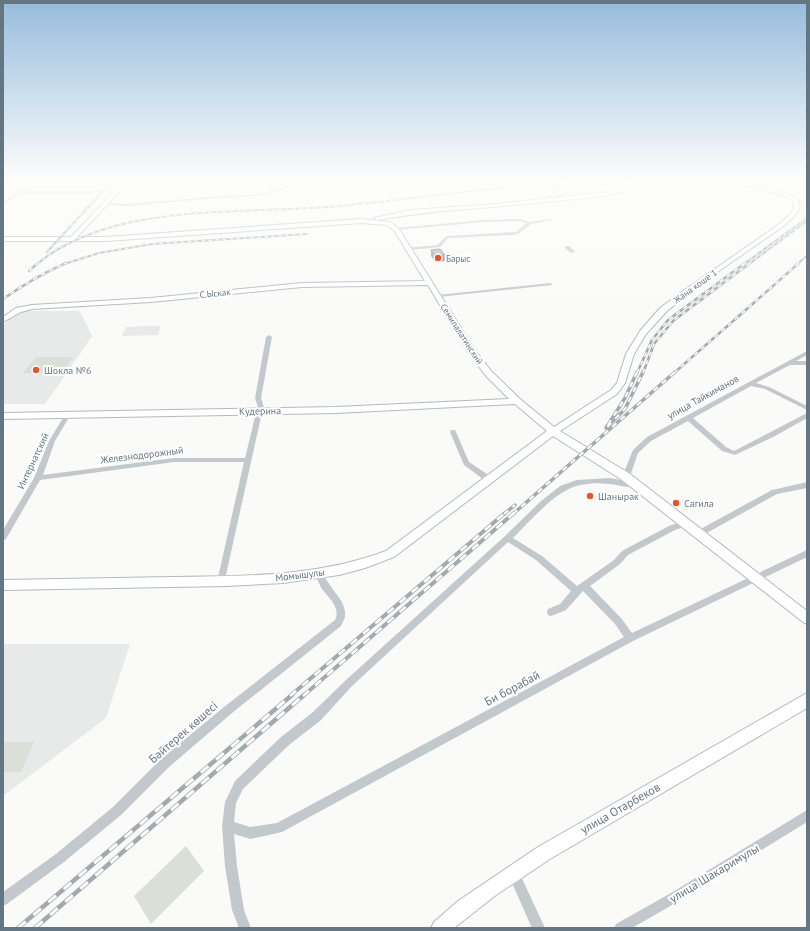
<svg xmlns="http://www.w3.org/2000/svg" width="810" height="931" font-family="'PT Sans',sans-serif">
<style>
.built{fill:#e8e9e9}
.green{fill:#dadfd7}
.lines{fill:none;stroke-linecap:round;stroke-linejoin:round}
.secondary-casing{stroke:#b3babf;stroke-width:2}
.street{fill:#c3c8cc;fill-rule:evenodd}
.secondary{fill:#fff;fill-rule:evenodd}
.rail-far4-casing{stroke:#a2aab0;stroke-width:2}
.rail-far3-casing{stroke:#a2aab0;stroke-width:2.5}
.rail-far2-casing{stroke:#a2aab0;stroke-width:3.5}
.rail-far1-casing{stroke:#a2aab0;stroke-width:4}
.rail-casing{stroke:#a2aab0;stroke-width:4.5}
.rail-far4{stroke:#fff;stroke-width:1;stroke-dasharray:3.5;stroke-linecap:butt}
.rail-far3{stroke:#fff;stroke-width:1.5;stroke-dasharray:4.5;stroke-linecap:butt}
.rail-far2{stroke:#fff;stroke-width:2;stroke-dasharray:5.5;stroke-linecap:butt}
.rail-far1{stroke:#fff;stroke-width:2.5;stroke-dasharray:8;stroke-linecap:butt}
.rail{stroke:#fff;stroke-width:3;stroke-dasharray:10;stroke-linecap:butt}
.wall{fill:#929a9f}
.shaded-wall{fill:#777d82}
.building{fill:#aab3b9;stroke:#777d82}
.poi-dot{fill:#e4572e;stroke:#fff;stroke-width:1.5}
.labels{text-anchor:middle;dominant-baseline:central;stroke-width:4;stroke-linejoin:round;paint-order:stroke}
.far-poi-label{font-size:9px;fill:#657683;stroke:#fff;text-anchor:start}
.far-street-label{font-size:9px;fill:#657683;stroke:#fff}
.poi-label{font-size:10px;fill:#657683;stroke:#fff;text-anchor:start}
.street-label{font-size:10px;fill:#657683;stroke:#fff}
.near-street-label{font-size:12px;fill:#657683;stroke:#fff}
</style>
<rect width="100%" height="100%" fill="#fafaf8"/>
<g class="built">
<path d="M16 311H80L92 336 45 404H3V326Z"/>
<path d="M146 326H161L158 335 122 336 126 327Z"/>
<path d="M3 644H130L106 718 3 796Z"/>
</g>
<g class="green">
<path d="M36 357H73L62 373H23Z"/>
<path d="M3 742H34L21 772H3Z"/>
<path d="M186 846 204 871 151 924 134 896Z"/>
</g>
<g class="lines">
<g class="secondary-casing">
<g id="secondary">
<path d="M125 180H130L77 237H106L361 219 390 222 399 229 474 349 492 372 520 399 554 427 611 390 617 383 626 354 640 331 660 308 689 287 781 223 791 213 794 207 793 201 785 196 725 180H732L789 194 797 199 800 207 795 215 785 225 693 289 666 312 646 334 634 354 625 383 617 394 560 431 630 474 807 611V624L803 622 622 480 553 436 394 557 365 568 339 575 283 583 227 586 3 590V580C60 579 116 578 173 577 245 576 317 577 386 551L547 431 515 404 336 413 3 419V413L336 407 509 399 486 376 468 352 428 285 302 287 151 302 32 309 21 312 3 322V317L16 308 32 305 151 298 302 283 425 281 394 230 386 225 361 223 106 241H3V237H71Z"/>
<path d="M540 180C551 179 561 182 568 191L556 197H552V195L562 190 558 186Z"/>
<path d="M644 180H650C627 197 583 198 556 201 496 208 436 209 377 220L374 218 411 210 495 204 608 192Z"/>
<path d="M807 693V708L550 859 496 895 454 928H431L434 922 458 901 538 847Z"/>
</g>
</g>
<g class="street">
<path d="M33 180H37L23 191H101L103 192 101 193H20L3 205V202L26 185H3V183H29Z"/>
<path d="M293 184 294 186 259 196 206 199 127 206 103 205 101 204 103 203 127 204 206 197 259 194Z"/>
<path d="M520 219 530 222 550 219 552 220 531 224 518 234 512 235 448 238 440 247 409 250 407 249V248L437 245 447 236 516 232 527 223 520 221 483 222 396 230 394 229 396 228 483 220Z"/>
<path d="M565 246H569L575 252 571 253 565 248Z"/>
<path d="M550 283 552 284V285L438 297 436 296 438 295Z"/>
<path d="M269 335 272 337 261 398 265 411 261 417 224 584 221 586 218 584 217 582 244 462H174L40 480 6 539 3 540V530L34 478 49 441 66 413H70L71 414 55 441 43 475 174 458H245L255 417 259 411 255 398 266 337Z"/>
<path d="M807 351V355L796 361H807V365H790L756 383 769 387 807 406V410L765 389 751 386 693 418 726 447 734 451 807 413V418L775 436 735 455 722 451 688 421 651 441 638 453 629 479H623L622 477 633 450 647 437Z"/>
<path d="M451 430H455L456 432 469 462 493 478 494 480 493 482H487L464 465 450 432Z"/>
<path d="M610 478 626 481H635L639 484C632 491 618 484 609 484 600 483 590 483 581 485 558 488 530 521 513 538L542 556 577 586 614 560 622 551 669 526 687 520 690 521 691 523 690 525 675 530 628 555 620 564 590 586 621 618 632 633 807 550V557L633 641 282 832 250 839 234 834 237 866 244 910 251 928H239L232 910 225 866 222 826 225 802 235 781 281 737 313 712 346 680 505 536 540 502 560 486 577 480ZM508 542 536 560 571 591 560 604 548 609 547 612 548 615 551 616 566 610 583 591 615 624 624 637 277 823 250 827 234 822 236 803 243 789 289 745 321 720 352 686Z"/>
<path d="M807 482V488L777 494 703 535 700 536 697 535 696 533 697 531 772 490Z"/>
<path d="M319 571 322 572 325 578 342 602 345 611V617L341 626 232 713 169 767 121 815 64 862 7 904 3 906V892L56 854 113 807 161 759 224 707 335 620C341 608 329 598 322 589 319 584 317 579 315 574L316 572Z"/>
<path d="M807 810V822L679 901 632 928H614L616 924 671 893Z"/>
<path d="M514 868 518 870 545 928H532L508 874 510 870Z"/>
</g>
<use href="#secondary" class="secondary"/>
<g class="rail-far4-casing">
<g id="rail-far4">
<path d="M47 252 113 180"/>
<path d="M37 264C110 203 236 214 326 207 385 202 443 194 501 188"/>
<path d="M64 264 99 253 152 244 307 234"/>
<path d="M744 264 807 218"/>
<path d="M749 264 807 221"/>
<path d="M797 264 807 256"/>
</g>
</g>
<g class="rail-far3-casing">
<g id="rail-far3">
<path d="M29 271 38 263"/>
<path d="M3 299C23 285 43 273 66 263"/>
<path d="M637 373 652 340 668 320 745 263"/>
<path d="M643 373 654 344 673 321 750 263"/>
<path d="M674 373 799 263"/>
</g>
</g>
<g class="rail-far2-casing">
<g id="rail-far2">
<path d="M637 372 625 398 606 428 625 409 643 372"/>
<path d="M504 514 515 505"/>
<path d="M513 514 675 372"/>
</g>
</g>
<g class="rail-far1-casing">
<g id="rail-far1">
<path d="M290 696 505 513"/>
<path d="M303 696 514 513"/>
</g>
</g>
<g class="rail-casing">
<g id="rail">
<path d="M18 928 292 695"/>
<path d="M35 928 304 695"/>
</g>
</g>
<use href="#rail-far4" class="rail-far4"/>
<use href="#rail-far3" class="rail-far3"/>
<use href="#rail-far2" class="rail-far2"/>
<use href="#rail-far1" class="rail-far1"/>
<use href="#rail" class="rail"/>
</g>
<path class="wall" d="M431 250 445 255V261L435 262 431 256Z"/>
<path class="shaded-wall" d="M445 255V261L435 262V256Z"/>
<path class="building" d="M440 249 445 255 435 256 431 250Z"/>
<linearGradient id="sky" x2="0" y2="1"><stop stop-color="#96bcdc"/><stop offset="0.58" stop-color="#fdfdfc"/><stop offset="1" stop-color="#fdfdfc" stop-opacity="0"/></linearGradient>
<rect width="810" height="310" fill="url(#sky)"/>
<g class="poi-dot">
<circle cx="438" cy="258" r="4"/>
<circle cx="36" cy="370" r="4"/>
<circle cx="590" cy="496" r="4"/>
<circle cx="676" cy="503" r="4"/>
</g>
<g class="labels">
<g class="far-poi-label">
<text x="446" y="258">Барыс</text>
</g>
<g class="far-street-label">
<text transform="translate(695 286) rotate(-36)">Жана коше 1</text>
<text transform="translate(215 293) rotate(-6)">С.Ыскак</text>
<text transform="translate(462 334) rotate(57)">Семипалатинский</text>
</g>
<g class="poi-label">
<text x="44" y="370">Шокла №6</text>
<text x="598" y="496">Шанырак</text>
<text x="684" y="503">Сагила</text>
</g>
<g class="street-label">
<text transform="translate(703 397) rotate(-29)">улица Тайкиманов</text>
<text transform="translate(260 411) rotate(-1)">Кудерина</text>
<text transform="translate(142 455) rotate(-7)">Железнодорожный</text>
<text transform="translate(33 461) rotate(-65)">Интернатский</text>
<text transform="translate(300 575) rotate(-7)">Момышулы</text>
</g>
<g class="near-street-label">
<text transform="translate(512 688) rotate(-28)">Би борабай</text>
<text transform="translate(183 732) rotate(-41)">Бәйтерек көшесі</text>
<text transform="translate(620 808) rotate(-30)">улица Отарбеков</text>
<text transform="translate(714 873) rotate(-31)">улица Шакаримулы</text>
</g>
</g>
<rect width="810" height="931" fill="none" stroke="#657683" stroke-width="8"/>
</svg>
